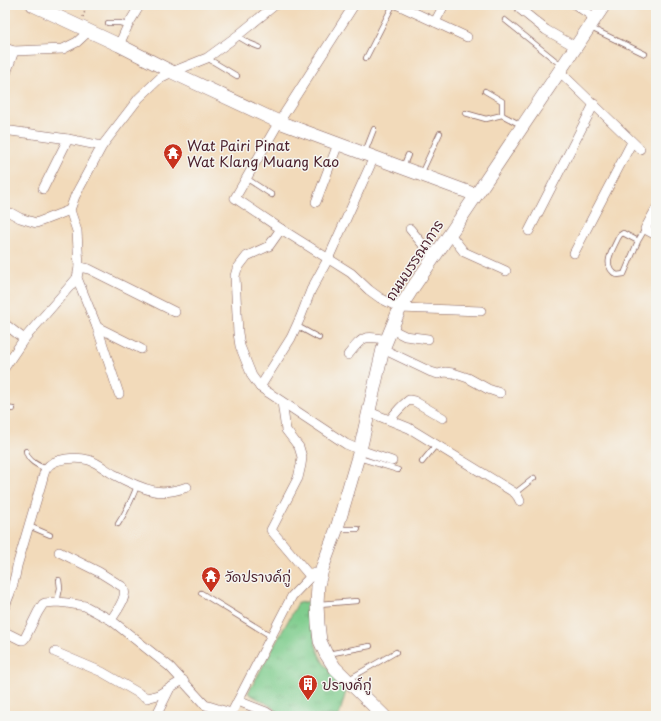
<svg xmlns="http://www.w3.org/2000/svg" width="661" height="721" font-family="'Playpen Sans','Playpen Sans Thai',sans-serif">
<style>
.grass{fill:url(#grass-tufts);stroke:#64765c}
.lines{fill:none;stroke-linecap:round;stroke-linejoin:round}
.lane-casing{stroke:#85605d;stroke-width:6}
.street-casing{stroke:#85605d;stroke-width:10}
.secondary-casing{stroke:#85605d;stroke-width:14}
.path{stroke:#85605d;stroke-width:1.5;stroke-dasharray:1 3;stroke-linecap:butt}
.lane{stroke:#fff;stroke-width:4.5}
.street{stroke:#fff;stroke-width:9}
.secondary{stroke:#fff;stroke-width:13}
.labels{text-anchor:middle;dominant-baseline:central;stroke-width:3;stroke-linejoin:round;paint-order:stroke}
.poi-label{font-size:14px;fill:#4a1f2b;stroke:#f6f6f2;text-anchor:start}
.street-label{font-size:14px;fill:#4a1f2b;stroke:#f6f6f2}
</style>
<defs>
<pattern id="grass-tufts" width="24" height="20" patternUnits="userSpaceOnUse"><rect width="24" height="20" fill="#7ecc8c"/><path d="M3 7l-1-3M5 7V3M7 7l1-3M15 17l-1-3M17 17v-4M19 17l1-3" fill="none" stroke="#6eaf79"/></pattern>
</defs>
<rect width="100%" height="100%" fill="#f6f6f2"/>
<filter id="ink" filterUnits="userSpaceOnUse"><feTurbulence type="fractalNoise" baseFrequency=".025" numOctaves="2"/><feDisplacementMap in="SourceGraphic" scale="8" xChannelSelector="R" yChannelSelector="G"/><feConvolveMatrix kernelMatrix="1 2 1 2 8 2 1 2 1" color-interpolation-filters="sRGB"/></filter>
<filter id="wash" filterUnits="userSpaceOnUse"><feTurbulence type="fractalNoise" baseFrequency=".012" numOctaves="4" result="noise"/><feDisplacementMap in="SourceGraphic" scale="16" xChannelSelector="R" yChannelSelector="G"/><feGaussianBlur stdDeviation="0.9" result="paint"/><feColorMatrix in="noise" values="0 0 0 0 0 0 0 0 0 0 0 0 0 0 0 0 0 1.4 0 .05"/><feComposite in="paint" operator="in"/></filter>
<g filter="url(#wash)">
<rect width="100%" height="100%" fill="#f2daba"/>
<path class="grass" d="M312 601C313 622 312 647 325 665 331 673 339 680 347 688L339 716H281C273 705 259 700 248 693L298 603Z"/>
</g>
<g filter="url(#ink)">
<g class="lines">
<g class="lane-casing">
<g id="lane">
<path d="M505 20 561 65"/>
<path d="M108 23H120L128 25"/>
<path d="M591 28 645 54"/>
<path d="M237 36 249 43 259 47"/>
<path d="M207 58 237 76"/>
<path d="M366 58 393 5"/>
<path d="M485 91 502 101V115"/>
<path d="M465 113 486 119 502 115 521 125"/>
<path d="M365 152 374 129"/>
<path d="M403 167 408 155"/>
<path d="M421 174 440 133"/>
<path d="M246 178 272 195"/>
<path d="M638 241 624 274 617 275C601 266 612 251 618 238L620 235 623 233 638 241 645 229"/>
<path d="M297 326 319 338"/>
<path d="M5 408 13 409"/>
<path d="M26 451C28 461 37 465 46 469"/>
<path d="M359 458 398 470"/>
<path d="M422 462 436 445"/>
<path d="M515 493 534 478"/>
<path d="M118 524C126 512 132 499 137 486"/>
<path d="M29 526 50 535"/>
<path d="M339 529H358"/>
<path d="M201 593 271 636"/>
<path d="M57 602 60 588 59 580"/>
<path d="M319 604 357 601"/>
<path d="M328 654 370 646"/>
<path d="M349 679 396 652"/>
</g>
</g>
<g class="street-casing">
<g id="street">
<path d="M398 5 467 37"/>
<path d="M576 5 595 18"/>
<path d="M520 9 546 30 576 47"/>
<path d="M435 22 444 5"/>
<path d="M119 45 128 25 140 5"/>
<path d="M5 48 14 51 63 49 77 42 89 31"/>
<path d="M559 71 640 149"/>
<path d="M5 76 14 51"/>
<path d="M5 131H11L68 139 102 146 75 196 70 210 77 231 79 267 77 278 97 327 119 394"/>
<path d="M102 146 139 98 160 78 172 72 207 58 237 36 275 5"/>
<path d="M43 189 68 139"/>
<path d="M316 202 338 144"/>
<path d="M656 209 645 229 656 235"/>
<path d="M11 213 20 218 36 223 70 210"/>
<path d="M281 229 235 198 279 122 354 5"/>
<path d="M410 229 434 258"/>
<path d="M529 231 594 104"/>
<path d="M450 234 464 252 506 271"/>
<path d="M574 253 632 142"/>
<path d="M79 267 89 269 175 312"/>
<path d="M5 324 24 339"/>
<path d="M97 327 141 349"/>
<path d="M391 329 405 336 428 339"/>
<path d="M383 349 431 372 438 374 445 372 453 373 468 378 488 389 500 393"/>
<path d="M348 355C362 338 363 334 386 340"/>
<path d="M5 367 24 339 77 278"/>
<path d="M260 387 291 338 301 316 311 290 328 259 374 157"/>
<path d="M282 402 286 430 299 447 302 457 301 465 298 478 271 530 310 576"/>
<path d="M369 412 409 428 515 493 518 497 520 501"/>
<path d="M390 420C396 412 401 406 409 400L414 401 443 418"/>
<path d="M392 461 360 450 346 444 260 387 252 376 240 346 238 333 235 276 237 269 247 256 269 246 281 229 351 273 369 290 380 298 400 308 481 311"/>
<path d="M59 552 99 572 123 587C129 596 116 612 111 620"/>
<path d="M5 606C11 592 15 581 17 566L42 481C43 477 44 472 46 469 53 457 78 457 89 460 98 463 106 470 113 474 126 481 140 488 154 491 165 493 176 491 187 487"/>
<path d="M5 632 21 640H23L25 638 38 612 43 604 45 603 57 602 67 603 85 606 111 620 170 667 205 705 231 713"/>
<path d="M55 652 102 672 147 698 158 695 183 680"/>
<path d="M238 701 266 712 272 716"/>
<path d="M156 716 170 688"/>
<path d="M230 716 292 596 314 573"/>
</g>
</g>
<g class="secondary-casing">
<g id="secondary">
<path d="M33 5 119 45 172 72 279 122 476 195"/>
<path d="M384 716 335 668 326 654 320 641 318 624 317 604 318 585 323 566 337 528 360 450 383 349 400 308 414 286 450 234 604 5"/>
</g>
</g>
<path class="path" d="M83 17 85 11 84 5"/>
<use href="#lane" class="lane"/>
<use href="#street" class="street"/>
<use href="#secondary" class="secondary"/>
</g>
</g>
<defs>
<g id="temple-pin" transform="scale(1)"><path d="M0 17L-7.5 6A9.5 9.5 0 1 1 7.5 6Z" fill="#c8321e" stroke="#f6f6f2"/><path d="M0-6L5-2H3V0L6.5 2.5H4V6H1.5V3h-3V6H-4V2.5H-6.5L-3 0V-2H-5Z" fill="#fff"/></g>
<g id="building-pin" transform="scale(1)"><path d="M0 17L-7.5 6A9.5 9.5 0 1 1 7.5 6Z" fill="#c8321e" stroke="#f6f6f2"/><path d="M-4-6H4V6H1V3H-1V6H-4ZM-2.5-4.3h1.7v1.8h-1.7ZM.8-4.3h1.7v1.8H.8ZM-2.5-1h1.7V.8h-1.7ZM.8-1h1.7V.8H.8Z" fill="#fff"/></g>
</defs>
<g fill-rule="evenodd">
<use href="#temple-pin" x="173" y="153"/>
<use href="#temple-pin" x="211" y="576"/>
<use href="#building-pin" x="308" y="684"/>
</g>
<g class="labels">
<g class="poi-label">
<text x="187" y="145">Wat Pairi Pinat<tspan x="187" dy="16">Wat Klang Muang Kao</tspan></text>
<text x="225" y="576">วัดปรางค์กู่</text>
<text x="322" y="684">ปรางค์กู่</text>
</g>
<g class="street-label">
<text transform="translate(414 260) rotate(-57)">ถนนบรรณาการ</text>
</g>
</g>
<rect width="661" height="721" fill="none" stroke="#f6f6f2" stroke-width="20"/>
</svg>
